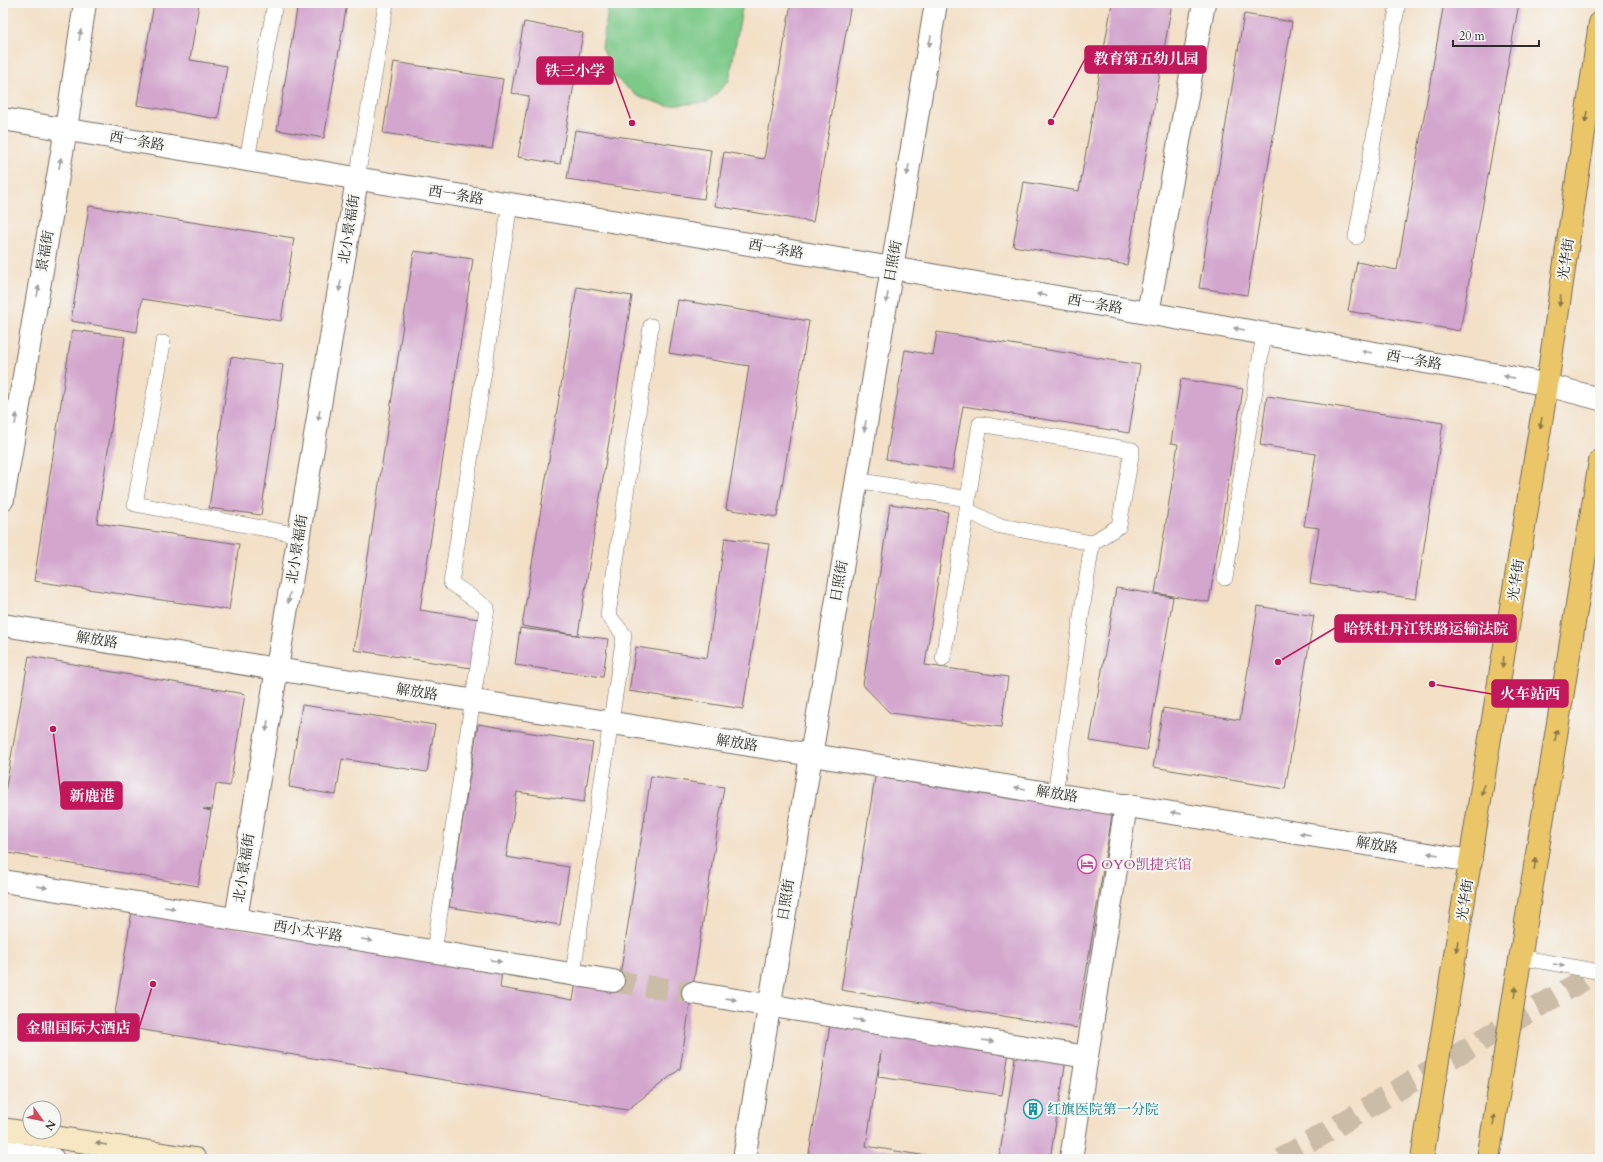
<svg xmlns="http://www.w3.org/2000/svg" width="1603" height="1162" font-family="Cardo,'Noto Serif SC',serif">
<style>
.green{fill:#7cc988;stroke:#547a5a}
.building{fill:#d3a6ce}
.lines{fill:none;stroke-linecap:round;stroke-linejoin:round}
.minor-tunnel{stroke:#cbbca8;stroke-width:22;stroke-dasharray:22 11;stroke-linecap:butt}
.tertiary-tunnel{stroke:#cbbca8;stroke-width:22;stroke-dasharray:22 11;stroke-linecap:butt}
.service-casing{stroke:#716a62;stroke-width:16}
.minor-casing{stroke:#716a62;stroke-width:24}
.tertiary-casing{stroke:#716a62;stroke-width:24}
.secondary-casing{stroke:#716a62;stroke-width:24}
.trunk-casing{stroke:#716a62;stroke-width:24}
.service{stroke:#fff;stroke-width:15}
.minor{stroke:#fff;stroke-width:22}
.tertiary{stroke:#fff;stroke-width:22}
.secondary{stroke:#f7e8c3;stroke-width:22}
.trunk{stroke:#ebc669;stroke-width:22}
.oneway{fill:#a0a0a0}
.oneway2{fill:#8b784a}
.oneway3{fill:#918a77}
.labels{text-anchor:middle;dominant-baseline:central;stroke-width:4;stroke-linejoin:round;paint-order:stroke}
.street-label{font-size:14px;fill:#2b2b2b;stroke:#f6f6f2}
.hotel-label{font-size:14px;fill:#b23c85;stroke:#f6f6f2;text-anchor:start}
.culture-label{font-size:14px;fill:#0d838f;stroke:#f6f6f2;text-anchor:start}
.leader{fill:none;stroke:#c2185b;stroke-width:1.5}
.callout-dot{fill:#c2185b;stroke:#f6f6f2;stroke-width:1.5}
.callout{fill:#c2185b;stroke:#c2185b;stroke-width:1.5}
.callout-label{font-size:15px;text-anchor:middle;font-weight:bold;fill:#fff}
</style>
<rect width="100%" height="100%" fill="#f6f6f2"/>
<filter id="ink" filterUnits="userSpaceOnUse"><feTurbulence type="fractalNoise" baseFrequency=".025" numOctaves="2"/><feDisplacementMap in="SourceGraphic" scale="8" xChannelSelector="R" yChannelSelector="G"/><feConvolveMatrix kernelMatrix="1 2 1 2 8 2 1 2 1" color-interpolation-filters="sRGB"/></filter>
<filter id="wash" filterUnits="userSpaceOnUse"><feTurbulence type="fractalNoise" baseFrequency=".012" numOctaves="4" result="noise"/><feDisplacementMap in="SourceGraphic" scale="16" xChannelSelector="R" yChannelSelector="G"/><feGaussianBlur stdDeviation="0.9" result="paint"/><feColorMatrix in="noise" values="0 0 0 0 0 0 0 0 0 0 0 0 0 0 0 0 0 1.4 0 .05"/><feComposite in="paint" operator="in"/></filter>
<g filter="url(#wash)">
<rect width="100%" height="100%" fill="#f3e0c7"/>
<path class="green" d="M609 3H743L729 81 708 102 667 106 637 96 615 77 602 48Z"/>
<g id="blocks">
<g class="building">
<path d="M154 3H199L190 60 227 66 218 119 137 105Z"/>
<path d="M298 3H347L324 138 277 130Z"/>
<path d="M791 3H851L813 222 715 206 724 152 764 159Z"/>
<path d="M1112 3H1172L1127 265 1013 246 1024 182 1079 191Z"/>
<path d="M1444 3H1519L1460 331 1348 311 1357 262 1397 270Z"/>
<path d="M1244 14 1292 22 1247 295 1199 288Z"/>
<path d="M524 22 583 33 560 164 518 157 529 96 511 93Z"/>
<path d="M394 62 503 79 492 149 383 133Z"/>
<path d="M575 130 711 150 704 199 567 179Z"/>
<path d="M89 206 294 238 281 321 142 299 137 332 71 321Z"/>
<path d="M414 251 473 259 420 610 479 619 471 668 354 650Z"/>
<path d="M577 287 632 296 578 635 522 626Z"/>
<path d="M678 300 809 321 777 517 726 509 749 366 669 353Z"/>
<path d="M72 330 125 337 97 523 239 544 229 610 34 581Z"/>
<path d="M937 332 1140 365 1129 433 963 406 952 470 886 459 905 350 933 355Z"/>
<path d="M231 357 283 365 261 515 209 508Z"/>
<path d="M1181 379 1243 389 1209 602 1155 593 1178 444 1171 443Z"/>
<path d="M1267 396 1443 423 1416 599 1310 583 1319 528 1304 526 1316 454 1260 445Z"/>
<path d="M890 504 948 512 925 665 1008 677 1001 727 890 713 863 685Z"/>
<path d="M725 538 769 544 743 709 629 691 636 647 707 658Z"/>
<path d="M1116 588 1173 597 1147 750 1090 741Z"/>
<path d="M1258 606 1314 616 1285 789 1153 767 1163 708 1240 720Z"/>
<path d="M520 628 608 639 603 677 515 665Z"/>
<path d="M29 656 101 669V670L245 694 230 786 216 784 212 810 203 809 211 811 198 886 3 852V803Z"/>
<path d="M302 705 435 725 427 772 342 759 336 795 289 787Z"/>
<path d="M478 724 593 743 584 802 517 792 506 857 569 867 560 925 449 907Z"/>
<path d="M876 771 1113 809 1077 1028 841 990Z"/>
<path d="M651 776 724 787 680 1069 627 1110 113 1025 132 911 502 971 500 988 573 1000 576 982 618 989Z"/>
<path d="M830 1025 1009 1052 1002 1095 878 1077 881 1051 866 1146 944 1159H808Z"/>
<path d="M1016 1052 1066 1060 1050 1159H999Z"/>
</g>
</g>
</g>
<g filter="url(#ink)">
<use href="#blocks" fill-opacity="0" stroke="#716a62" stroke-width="1"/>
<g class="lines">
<path class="minor-tunnel" d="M613 981 693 993"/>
<path class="tertiary-tunnel" d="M1281 1159 1590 976 1600 974"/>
<g class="service-casing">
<g id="service">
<path d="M247 160 275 3"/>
<path d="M357 179 386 3"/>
<path d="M1356 237 1398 3"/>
<path d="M163 343 135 504 299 535"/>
<path d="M856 480 968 499"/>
<path d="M1225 578 1264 334"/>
<path d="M943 658 967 510 968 499 980 424 1132 450 1119 526 1092 543 996 525 967 510"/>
<path d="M1055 794 1092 543"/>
<path d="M434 951 487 608 451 583 510 204"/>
<path d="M1520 957 1600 972"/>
<path d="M573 973 624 635 608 615 651 326"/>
</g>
</g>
<g class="minor-casing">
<g id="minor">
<path d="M1148 313 1204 3"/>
<path d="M3 625 1471 861"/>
<path d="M3 881 613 981"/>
<path d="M236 919 357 179"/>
<path d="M693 993 1087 1057"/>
<path d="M1071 1159 1126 805"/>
</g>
</g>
<g class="tertiary-casing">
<g id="tertiary">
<path d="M3 119 892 268 1510 377 1547 385 1600 399"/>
<path d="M3 499 66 129 85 3"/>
<path d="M3 1146 21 1154 53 1159"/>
<path d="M744 1159 936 3"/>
</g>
</g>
<g class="secondary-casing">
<path id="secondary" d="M3 1129 195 1159"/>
</g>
<g class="trunk-casing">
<g id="trunk">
<path d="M1422 1159 1547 385 1600 23"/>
<path d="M1488 1159 1600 461"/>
</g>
</g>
<use href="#service" class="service"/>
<use href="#minor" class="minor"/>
<use href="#tertiary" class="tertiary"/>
<use href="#secondary" class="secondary"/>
<use href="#trunk" class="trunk"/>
</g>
<defs><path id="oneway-solid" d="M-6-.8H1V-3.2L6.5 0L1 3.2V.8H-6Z"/></defs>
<g class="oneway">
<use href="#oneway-solid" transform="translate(80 35) rotate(-81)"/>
<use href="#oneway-solid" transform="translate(930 41) rotate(100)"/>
<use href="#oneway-solid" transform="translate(60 163) rotate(-80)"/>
<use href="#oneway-solid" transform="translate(908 170) rotate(100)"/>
<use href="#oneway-solid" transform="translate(340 286) rotate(99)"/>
<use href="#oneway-solid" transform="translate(38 291) rotate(-80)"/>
<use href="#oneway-solid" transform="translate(1042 295) rotate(-170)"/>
<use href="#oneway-solid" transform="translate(887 298) rotate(100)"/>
<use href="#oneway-solid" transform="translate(1239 329) rotate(-170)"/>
<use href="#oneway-solid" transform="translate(1367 352) rotate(-170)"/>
<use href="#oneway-solid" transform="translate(1509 377) rotate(-169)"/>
<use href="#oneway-solid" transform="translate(319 415) rotate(99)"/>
<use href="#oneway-solid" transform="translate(16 419) rotate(-80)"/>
<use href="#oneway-solid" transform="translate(865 426) rotate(100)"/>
<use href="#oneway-solid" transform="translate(289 598) rotate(99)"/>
<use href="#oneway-solid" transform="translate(267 726) rotate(99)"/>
<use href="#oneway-solid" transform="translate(1020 788) rotate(-171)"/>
<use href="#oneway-solid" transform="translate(1176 813) rotate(-171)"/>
<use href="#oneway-solid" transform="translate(1305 834) rotate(-171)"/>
<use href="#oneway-solid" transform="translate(1433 854) rotate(-171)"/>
<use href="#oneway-solid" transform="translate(42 887) rotate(9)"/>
<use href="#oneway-solid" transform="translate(170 908) rotate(9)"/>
<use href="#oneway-solid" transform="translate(367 940) rotate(9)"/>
<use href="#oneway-solid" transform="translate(496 961) rotate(9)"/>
<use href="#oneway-solid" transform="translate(1559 965) rotate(11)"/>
<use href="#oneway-solid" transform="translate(731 999) rotate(9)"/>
<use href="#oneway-solid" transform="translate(859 1020) rotate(9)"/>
<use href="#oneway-solid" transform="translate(988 1041) rotate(9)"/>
</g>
<g class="oneway2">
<use href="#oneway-solid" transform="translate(1586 117) rotate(98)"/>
<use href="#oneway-solid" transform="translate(1560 301) rotate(98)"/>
<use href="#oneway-solid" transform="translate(1541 423) rotate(99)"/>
<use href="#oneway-solid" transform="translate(1503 662) rotate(99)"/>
<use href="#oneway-solid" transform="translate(1556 735) rotate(-81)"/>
<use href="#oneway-solid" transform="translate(1483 790) rotate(99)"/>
<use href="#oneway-solid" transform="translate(1535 864) rotate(-81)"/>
<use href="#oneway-solid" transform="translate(1457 946) rotate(99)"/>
<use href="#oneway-solid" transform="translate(1515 992) rotate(-81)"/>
<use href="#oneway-solid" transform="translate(1494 1120) rotate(-81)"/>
</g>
<use class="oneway3" href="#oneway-solid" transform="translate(101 1144) rotate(-171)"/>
</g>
<defs>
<g id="hotel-ring" transform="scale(1)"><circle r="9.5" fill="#f6f6f2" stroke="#d1479c" stroke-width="1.5"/><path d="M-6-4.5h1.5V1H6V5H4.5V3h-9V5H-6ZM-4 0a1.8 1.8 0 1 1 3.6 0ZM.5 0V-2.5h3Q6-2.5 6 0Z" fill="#d1479c"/></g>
<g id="building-ring" transform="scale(1)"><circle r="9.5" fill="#f6f6f2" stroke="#0f9aa8" stroke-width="1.5"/><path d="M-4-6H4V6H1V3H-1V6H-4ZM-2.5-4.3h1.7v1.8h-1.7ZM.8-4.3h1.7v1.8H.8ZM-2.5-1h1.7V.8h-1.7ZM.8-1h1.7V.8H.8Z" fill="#0f9aa8"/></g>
</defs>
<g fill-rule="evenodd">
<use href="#hotel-ring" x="1087" y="864"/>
<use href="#building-ring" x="1033" y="1109"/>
</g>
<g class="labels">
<g class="street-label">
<text transform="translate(137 141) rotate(10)">西一条路</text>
<text transform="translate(456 195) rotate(9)">西一条路</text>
<text transform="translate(349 229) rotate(-81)">北小景福街</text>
<text transform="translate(776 249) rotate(10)">西一条路</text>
<text transform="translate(45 251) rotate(-80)">景福街</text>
<text transform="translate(1566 259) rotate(-82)">光华街</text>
<text transform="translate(893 261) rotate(-80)">日照街</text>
<text transform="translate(1095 304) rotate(10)">西一条路</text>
<text transform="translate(1414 360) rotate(10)">西一条路</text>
<text transform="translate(297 549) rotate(-81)">北小景福街</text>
<text transform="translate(1516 580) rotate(-81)">光华街</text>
<text transform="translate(839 581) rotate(-80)">日照街</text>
<text transform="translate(97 640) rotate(9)">解放路</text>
<text transform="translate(417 692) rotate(9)">解放路</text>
<text transform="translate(737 743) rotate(9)">解放路</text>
<text transform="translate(1057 794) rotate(9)">解放路</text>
<text transform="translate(1377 845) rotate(9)">解放路</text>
<text transform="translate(244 868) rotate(-81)">北小景福街</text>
<text transform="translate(786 900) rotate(-81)">日照街</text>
<text transform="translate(1465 900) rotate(-81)">光华街</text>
<text transform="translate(308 931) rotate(9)">西小太平路</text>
</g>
<g class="hotel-label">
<text x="1101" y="864">OYO凯捷宾馆</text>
</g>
<g class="culture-label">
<text x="1047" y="1109">红旗医院第一分院</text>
</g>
</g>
<path class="leader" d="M1051 122L1085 59M632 123L613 71M1278 662L1335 628M1432 684L1492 694M53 729L61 796M153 984L139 1028"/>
<g class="callout-dot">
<circle cx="1051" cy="122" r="4"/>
<circle cx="632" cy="123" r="4"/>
<circle cx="1278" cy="662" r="4"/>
<circle cx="1432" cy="684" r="4"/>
<circle cx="53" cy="729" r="4"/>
<circle cx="153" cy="984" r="4"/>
</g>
<g class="callout">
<rect x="1085" y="46" width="121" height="27" rx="4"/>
<rect x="537" y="57" width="76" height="27" rx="4"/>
<rect x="1335" y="615" width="181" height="27" rx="4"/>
<rect x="1492" y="680" width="76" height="27" rx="4"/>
<rect x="61" y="782" width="61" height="27" rx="4"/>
<rect x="18" y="1014" width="121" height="27" rx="4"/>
</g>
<g class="callout-label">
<text x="1146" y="64">教育第五幼儿园</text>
<text x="575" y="76">铁三小学</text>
<text x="1426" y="634">哈铁牡丹江铁路运输法院</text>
<text x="1530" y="699">火车站西</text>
<text x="92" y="801">新鹿港</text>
<text x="78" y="1033">金鼎国际大酒店</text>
</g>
<rect width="1603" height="1162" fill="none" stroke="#f6f6f2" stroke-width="16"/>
<g transform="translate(42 1120) rotate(123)"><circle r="19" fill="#f6f6f2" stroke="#a5a5a2"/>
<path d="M0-3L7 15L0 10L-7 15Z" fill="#d1495b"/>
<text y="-6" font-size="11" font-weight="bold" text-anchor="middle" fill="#2b2b2b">N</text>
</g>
<path d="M1453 40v6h86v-6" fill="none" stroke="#2b2b2b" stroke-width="2"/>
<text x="1459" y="40" font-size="12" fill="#2b2b2b" stroke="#f6f6f2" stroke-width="3" paint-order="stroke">20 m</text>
</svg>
